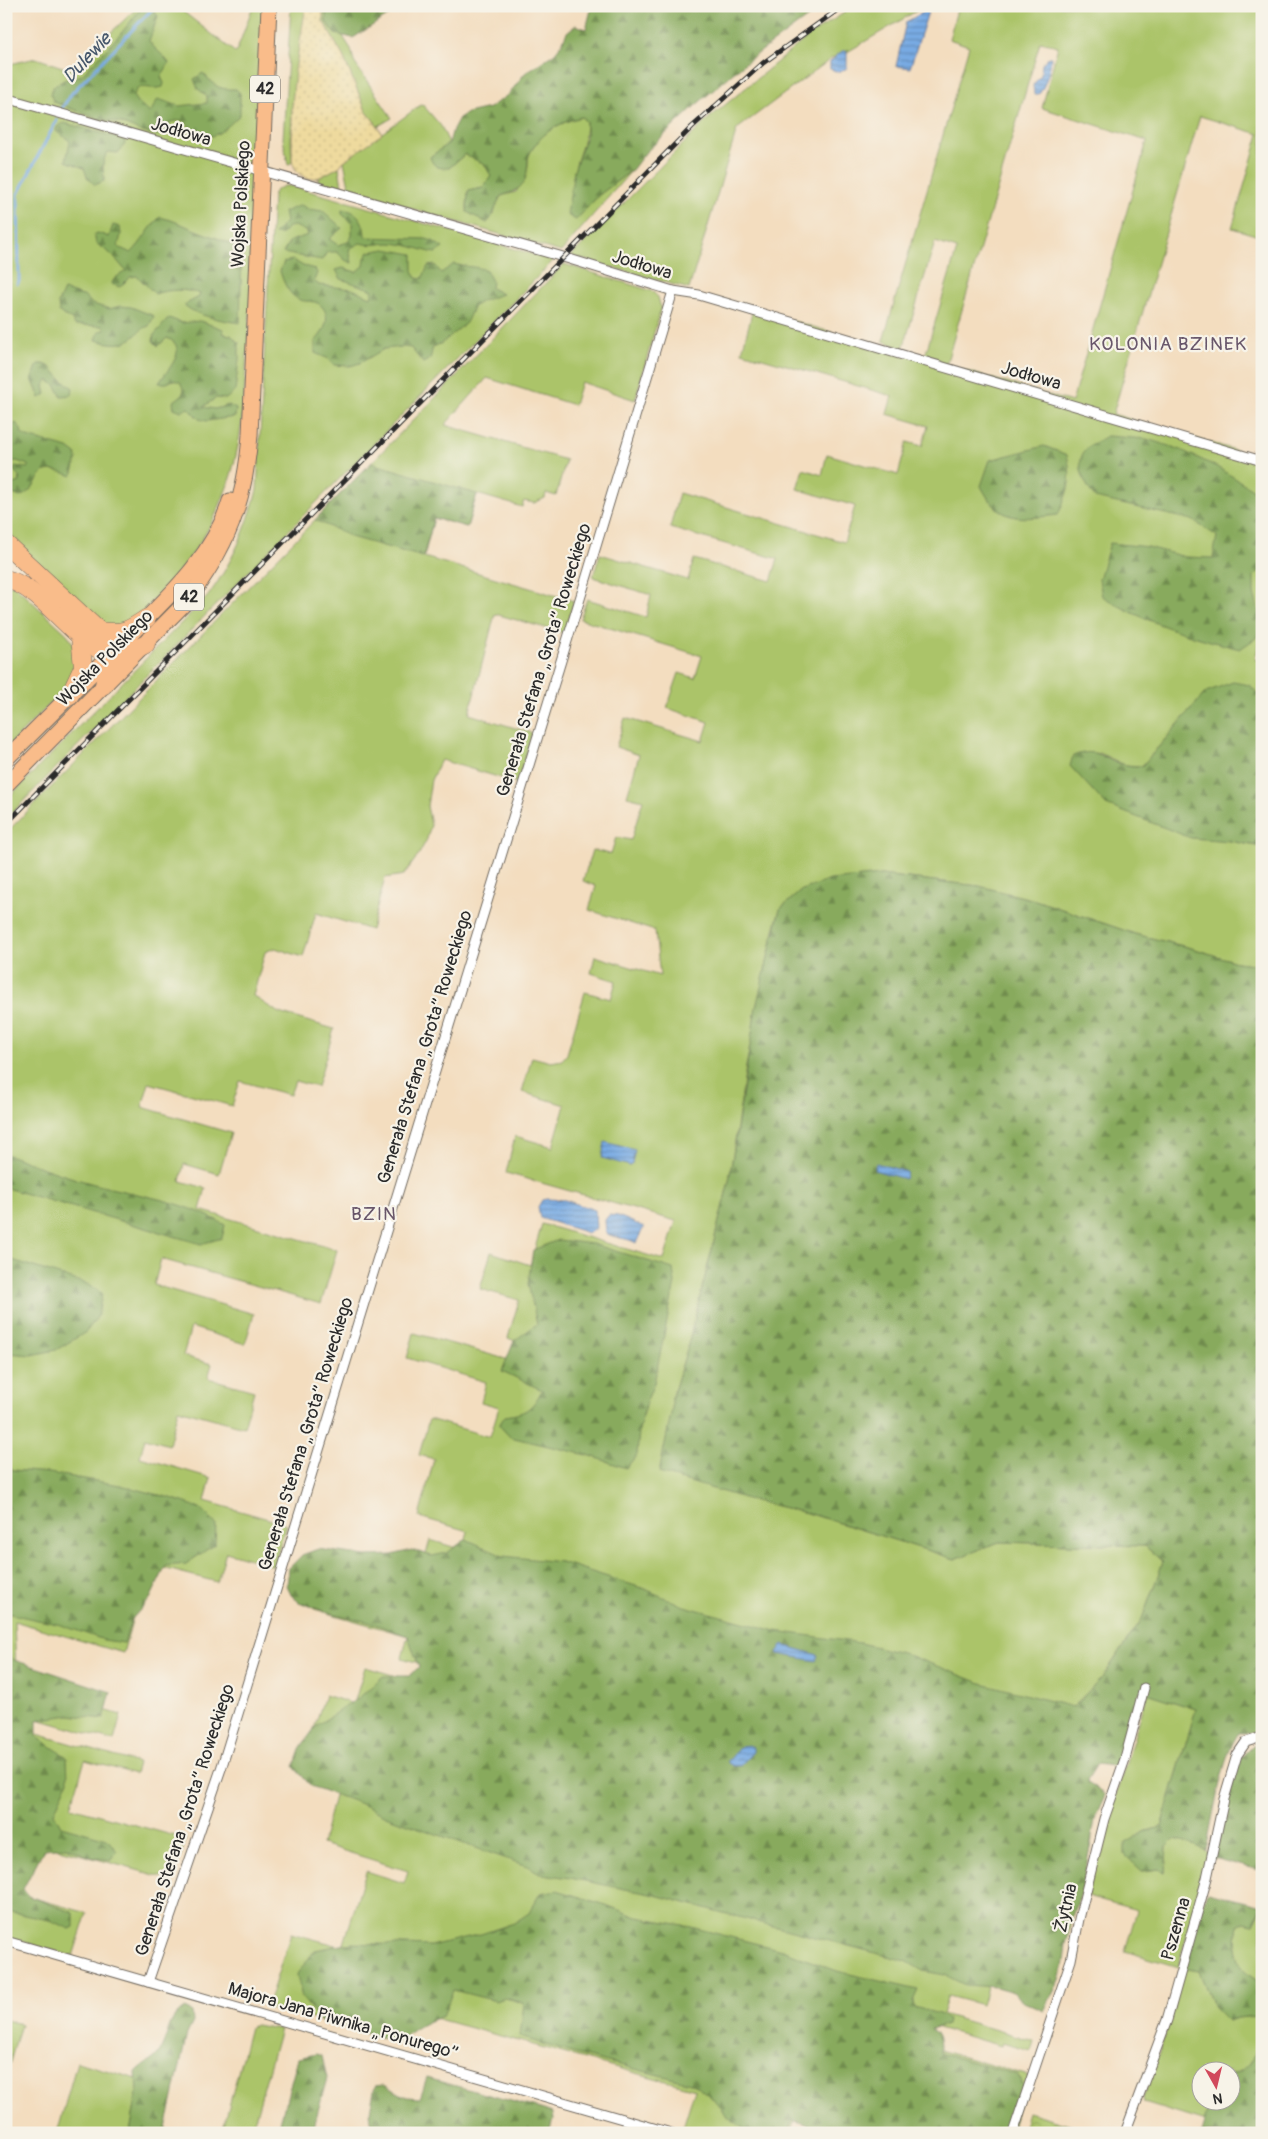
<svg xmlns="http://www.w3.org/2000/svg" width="1268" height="2139" font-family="Pangolin,sans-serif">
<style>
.grass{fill:#abc469;stroke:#6b784a;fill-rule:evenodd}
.forest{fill:url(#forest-firs);stroke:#5a6a44}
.sand{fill:url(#sand-dots);stroke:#8c8264}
.park{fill:url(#park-crowns);stroke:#6b784a}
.water{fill:url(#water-rules);stroke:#526a87}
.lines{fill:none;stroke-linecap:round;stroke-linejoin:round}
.stream{stroke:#78aae3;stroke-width:3}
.street-casing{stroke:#71695f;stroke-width:11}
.primary-casing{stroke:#71695f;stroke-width:17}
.highway-casing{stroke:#71695f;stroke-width:19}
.street{stroke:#fff;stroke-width:9}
.primary{stroke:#f9bc8a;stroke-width:15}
.highway{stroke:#f9bc8a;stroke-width:18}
.rail-casing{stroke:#2b2b2b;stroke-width:5}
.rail{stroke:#f7f3e8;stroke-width:3;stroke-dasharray:9;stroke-linecap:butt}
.labels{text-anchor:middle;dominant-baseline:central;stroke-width:4.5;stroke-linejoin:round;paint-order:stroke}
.shield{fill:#f7f3e8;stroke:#686764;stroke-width:1}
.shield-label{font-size:16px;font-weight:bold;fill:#2b2b2b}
.street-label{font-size:18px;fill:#2b2b2b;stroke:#f7f3e8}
.water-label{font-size:19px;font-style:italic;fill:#46576b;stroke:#f7f3e8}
.neighbourhood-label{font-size:19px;letter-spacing:1px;fill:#68566a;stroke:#f7f3e8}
</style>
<defs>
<pattern id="forest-firs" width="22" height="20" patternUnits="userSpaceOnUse" patternTransform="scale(1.25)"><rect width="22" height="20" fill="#88aa5d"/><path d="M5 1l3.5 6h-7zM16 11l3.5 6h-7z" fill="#6f8b4d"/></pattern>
<pattern id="sand-dots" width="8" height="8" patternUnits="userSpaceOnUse" patternTransform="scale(1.25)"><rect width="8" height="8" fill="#eeda9e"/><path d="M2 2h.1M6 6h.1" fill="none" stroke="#cb8" stroke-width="1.8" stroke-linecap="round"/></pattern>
<pattern id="park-crowns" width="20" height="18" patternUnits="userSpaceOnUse" patternTransform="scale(1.25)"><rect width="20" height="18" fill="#abc469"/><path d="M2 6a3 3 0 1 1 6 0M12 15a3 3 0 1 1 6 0" fill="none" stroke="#8b9f57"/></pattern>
<pattern id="water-rules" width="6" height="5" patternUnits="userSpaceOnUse" patternTransform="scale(1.25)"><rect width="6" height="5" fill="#78aae3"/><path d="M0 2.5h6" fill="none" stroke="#638bb8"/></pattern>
</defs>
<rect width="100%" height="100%" fill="#f7f3e8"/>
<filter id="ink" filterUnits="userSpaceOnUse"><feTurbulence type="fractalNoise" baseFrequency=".02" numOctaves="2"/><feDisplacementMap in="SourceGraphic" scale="10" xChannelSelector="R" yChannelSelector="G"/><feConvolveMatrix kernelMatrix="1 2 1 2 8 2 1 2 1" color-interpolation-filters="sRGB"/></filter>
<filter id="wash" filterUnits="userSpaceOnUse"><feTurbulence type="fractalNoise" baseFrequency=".0096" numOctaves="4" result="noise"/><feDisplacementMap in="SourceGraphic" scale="20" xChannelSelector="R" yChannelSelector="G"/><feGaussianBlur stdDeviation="1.12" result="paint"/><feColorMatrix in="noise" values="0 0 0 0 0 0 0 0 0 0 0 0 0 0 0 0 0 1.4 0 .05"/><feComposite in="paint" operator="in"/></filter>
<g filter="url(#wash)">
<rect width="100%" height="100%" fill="#f3ddbf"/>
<g class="grass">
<path d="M139 6H176L236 53 253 6H268L260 175 243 411C236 483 212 539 161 591 153 599 139 619 129 623 122 626 113 626 106 627L6 536V317L8 304 12 188 6 143V65L36 58 71 70Z"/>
<path d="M291 6H306C299 59 288 109 292 162L288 165 283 139Z"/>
<path d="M326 6V22L335 34 342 35 351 49 354 62 392 118 378 126 366 111 343 56 323 21V12Z"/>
<path d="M855 6H925L844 54 849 49 832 58 737 129 689 289 571 256 708 119 811 34Z"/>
<path d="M958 6H1262V237L1232 228 1259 134 1200 116 1113 414 1262 458V634L1255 659 1262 661V696L1249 685 1206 692 1142 766 1125 765 1099 753 1070 766 1088 784 1230 841 1262 847V965L1236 962 1195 949 1135 934 1035 900 979 886 881 875 802 890 780 909 774 930 746 1066 729 1181 687 1349 672 1398 673 1409 747 1499 811 1514 955 1559 999 1542 1145 1546 1163 1562 1142 1619 1102 1678 1058 1721 1092 1839 1087 1860 1019 1876 982 2005 948 1996 942 2014 1034 2041 1031 2051 1002 2043 1001 2046 865 2007 860 2027 1029 2076 1019 2108 795 2120 792 2133H693L682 2130 695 2089 412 2012 404 2043 267 2007 291 1933 343 1947 366 1871 404 1883 408 1871 322 1844 338 1780 301 1768 325 1695 354 1704 365 1667 452 1692 457 1674 402 1658 408 1636 314 1609 330 1556 418 1583 430 1540 463 1550 468 1531 419 1517 434 1459 419 1455 429 1419 490 1437 499 1407 481 1402 486 1382 407 1358 414 1333 509 1360 515 1341 508 1338 519 1300 480 1289 491 1252 530 1265 542 1224 664 1260 676 1221 506 1173 515 1136 553 1147 565 1105 522 1092 532 1057 551 1062 562 1060 567 1054 585 992 611 999 616 981 591 973 595 956 660 976 655 931 589 910 596 886 583 881 592 850 611 854 616 837 631 840 643 800 627 796 639 755 616 747 625 718 703 741 709 722 667 708 679 673 695 678 702 656 580 619 587 599 646 617 651 595 593 577 600 554 688 580 694 559 771 581 778 559 670 528 679 493 844 542 855 506 797 489 803 469 822 475 827 454 898 475 907 442 922 446 928 426 887 414 892 396 742 352 753 309 881 347H900L883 341 969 46 949 39ZM1040 42 1058 46 1042 108 1147 141 1072 402 946 365ZM935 242 957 249 924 359 902 352Z"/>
<path d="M422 104 441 126 449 143 430 157 449 168 465 154 485 165 491 176 483 188 468 191 467 208 494 215 496 204 501 196 516 192C519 186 525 178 527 171 529 166 527 160 529 155 540 133 559 122 582 117L586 122C586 140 578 154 574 172 571 188 574 204 576 219L599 195 632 170 561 252 350 191 344 161Z"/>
<path d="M339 167 342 187 334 188 319 184 318 178Z"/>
<path d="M284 186H291L554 260 6 819V800L208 596C232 563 247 529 257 490L273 196 276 190Z"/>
<path d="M564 264 652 291 658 297 661 308 635 400 581 382 574 405 487 378 445 425 566 460 556 496 546 493 545 498 534 503 524 501 522 507 477 494 467 527 434 518 424 557 574 601 564 633 495 614 469 714 532 733 518 783 441 760 431 780 427 806 431 825 427 839 419 854 404 875 385 878 371 930 316 913 303 957 275 948 265 952 253 996 279 1013 334 1029 317 1087 295 1081 290 1095 240 1081 232 1106 149 1083 142 1107 231 1133 219 1174 184 1164 180 1181 206 1188 200 1210 337 1250 321 1304 161 1259 154 1285 254 1314 245 1344 191 1327 183 1356 212 1364 208 1378 254 1391 244 1427 178 1409 169 1445 145 1438 140 1457 211 1478 205 1501 286 1524 274 1566 226 1552 217 1582 148 1564 123 1653 14 1621 16 1670 71 1700 121 1715 114 1741 6 1710V833L437 396Z"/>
<path d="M6 584 15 586 67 634C91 666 61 693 39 715 28 726 17 737 6 748Z"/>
<path d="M1148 1693 1196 1709 1161 1827 1144 1832 1142 1871 1158 1869 1165 1873 1167 1846 1174 1839C1182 1840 1205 1849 1210 1854L1178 1967 1125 1951 1137 1910 1087 1896 1104 1832Z"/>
<path d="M6 1725 138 1763 135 1774 85 1760 71 1807 186 1839 173 1880 27 1840 13 1892 87 1913 73 1956 6 1937Z"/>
<path d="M1262 1908V1986C1256 1978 1249 1977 1245 1971 1234 1957 1235 1942 1238 1926L1244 1922 1254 1924Z"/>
<path d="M1183 1968 1199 1971 1214 2007 1228 2021 1237 2018 1257 2016 1262 1994C1262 2008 1264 2024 1262 2037 1259 2053 1245 2070 1231 2075L1230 2072H1200V2102H1210L1205 2122 1144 2103 1143 2098 1169 2023Z"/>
<path d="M6 2020 21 2024 6 2076Z"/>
<path d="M255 2025 280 2029 251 2133H222L250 2027Z"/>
<path d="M77 2062 137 2079V2093L130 2133H57Z"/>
</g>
<g class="forest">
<path d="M149 6 158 16 149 41C154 49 163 54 169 63L161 77 164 83 163 87C151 90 148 86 138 88L133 96 137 102 150 113 158 99 179 106 207 103V96L198 89 194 79 203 73C215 86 218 90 236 89L240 93V115C229 124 215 143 200 134 193 130 188 124 181 120L170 122 166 134 156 135 142 132 121 123 98 119 54 102 50 94 53 87 64 80 82 75 123 31 142 7Z"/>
<path d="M326 6H403L353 38 335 34 326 22Z"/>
<path d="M592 6H823L745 63 696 105 645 153 632 170 599 195 576 220 567 215 574 171 586 136V122L582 117C559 122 540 133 529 155 527 160 528 166 527 171 525 188 516 191 501 196 495 206 495 215 487 223L467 212 468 191 483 188 491 176 485 165 465 154 449 168C438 168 434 168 430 157L449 143 453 129 459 118 467 113 489 108 509 94 525 73 555 53 561 45 567 32 576 25 586 29Z"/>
<path d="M64 123 124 139 125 144 118 153 108 152C100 163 104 169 104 181L95 185 87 177 84 168 66 161 70 141 56 131 57 127Z"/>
<path d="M301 205 308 209 323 211 342 228 329 239 338 245 348 242 352 236V223L342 214V210C358 209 365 223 365 237L426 239 433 241 443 248 435 253C420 250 404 243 388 243 377 244 371 246 360 243L349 249 352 263 345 260 337 252H327L322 260 283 253 290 241 308 235 307 232 295 226 288 227 282 234H274L286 222 284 212Z"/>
<path d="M160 217C174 220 185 226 198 231 213 237 228 241 242 250L240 323C222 320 198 317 184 305L199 297 200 294C188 289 168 289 155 294L137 276 130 277 120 287 111 284 115 278 126 271 112 255 96 243 94 234 98 233 109 237 113 225 120 227 121 234 118 247 131 253C143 242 149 227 160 217Z"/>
<path d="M385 249 413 254V270L416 278 422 279 428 266 435 265 441 273 454 264C464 267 475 266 486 270L492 281 491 288 502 294 482 301 474 306 466 323 442 343 433 347 430 359 423 363 411 348 402 347 384 349 360 363 350 366 334 365 329 359 315 353V341C325 332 333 314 319 304 314 300 305 302 300 300 288 295 283 281 280 271L284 262 293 260 303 266 315 269 317 273 314 281 319 285 352 289 371 297 373 290 341 279 336 270 343 268 356 272 364 266 365 258 369 252Z"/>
<path d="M64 290 86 297 92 304 110 309 120 306 131 307 154 316 149 326C138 330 138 335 129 340 120 346 106 343 96 340L99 331 105 330 103 326 75 325 72 320 59 312 58 303Z"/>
<path d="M169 318 182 323 200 321 223 329 224 334 231 335 239 343V359L235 391 226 399 216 398 203 407 215 409 229 405 236 409 235 417 207 421 199 419 188 408 181 411 174 408 173 402 182 395 184 390 180 382 173 380 167 383H159C166 371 191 348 167 338L158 346 153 341 154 335Z"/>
<path d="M38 364C51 363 53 371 60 378 64 382 69 385 73 388L72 395 61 396 56 386 48 380 44 386 46 394 40 398 32 379Z"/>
<path d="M16 423 21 429 22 434 27 437 68 448 76 454 77 459 72 476C30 459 47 484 20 497L6 491V481L13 484 20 482 19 476 14 471 15 466 28 468V465L17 461 6 462V429Z"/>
<path d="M1107 436 1147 439 1181 450 1217 467 1254 490H1262V569L1254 576V593L1262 624 1256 638 1240 649C1193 637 1143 622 1102 596L1099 579 1110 543 1148 547 1185 557 1213 558 1217 536 1192 520 1095 498C1086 485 1073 464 1086 449 1091 444 1101 440 1107 436Z"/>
<path d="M1044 446 1067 455C1073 480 1068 492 1058 515 1020 519 1000 524 981 486L990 460Z"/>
<path d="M371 463 477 494 467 527 434 518 423 557 354 538 315 520Z"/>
<path d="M1233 682 1249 685 1262 696V847L1230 841 1191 838 1106 805 1070 766 1073 756C1098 746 1104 760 1126 765 1131 766 1137 766 1142 766L1206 692Z"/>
<path d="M881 875 979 886 1035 900 1135 934 1195 949 1236 962 1262 965V1733H1239C1223 1752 1212 1822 1206 1850 1195 1847 1185 1840 1174 1839L1167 1846 1165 1873 1158 1869 1142 1871 1125 1855V1843L1144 1832 1161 1827 1196 1709 1140 1691 1120 1763 1112 1766 1097 1764 1087 1780 1088 1783 1105 1795 1096 1815 1081 1894 1074 1910 1066 1944 1063 1969 1056 1987 1044 2011 1024 2002 1013 1992 996 1987 965 1985 945 1975 923 1971 906 1961 655 1895 570 1878 542 1874 527 1866 388 1817 359 1803 311 1786 294 1767 301 1747 317 1725 360 1697 383 1676H409L419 1667 408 1636 372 1623 324 1611 299 1602 291 1595 287 1585 289 1568 302 1555 318 1549 366 1556 392 1555 412 1550 432 1556 447 1553 466 1539 503 1556 561 1562 645 1589 684 1606 776 1631 860 1643 906 1654 978 1682 1073 1707 1102 1678 1142 1619 1163 1562 1145 1546 999 1542 955 1559 811 1514 747 1499 659 1473 672 1409V1398L687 1349 729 1181 756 1007 780 909 802 890 830 880Z"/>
<path d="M6 1154C35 1165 64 1176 94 1184 139 1196 184 1200 225 1225L222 1238 201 1244 6 1188Z"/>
<path d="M558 1240 593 1244 673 1269 675 1283 654 1383 645 1405 639 1431 637 1455 626 1468 591 1456 510 1437 499 1425 505 1416C527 1413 532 1409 542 1390L502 1371 514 1341 537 1324 528 1284 533 1250Z"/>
<path d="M6 1258 87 1284 102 1293 98 1316 86 1332 56 1350 32 1355 6 1353Z"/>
<path d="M6 1465 13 1470 49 1473 120 1485 171 1498 200 1508 216 1524 215 1544 186 1564 166 1566 150 1599 131 1620 124 1643 104 1640 61 1625 6 1613Z"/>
<path d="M6 1653 14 1660 111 1692 104 1719 69 1715 37 1720V1737L67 1757 68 1781 54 1813 61 1826 107 1839 117 1851 110 1860 90 1857 67 1847 44 1849 23 1889 28 1896 74 1913V1927L70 1929 49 1920 6 1911Z"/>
<path d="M1262 1744V1871L1213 1858 1239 1759 1253 1745Z"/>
<path d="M557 1890 606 1905 637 1917 683 1925 782 1950 837 1971 918 1990 913 2001 914 2007 939 2014 948 2019 947 2024 931 2029C940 2034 940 2044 940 2053L1018 2075 1024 2089 1010 2133H836L793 2120 789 2133H749L726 2115 710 2096 694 2084 572 2053 520 2037 524 2003 505 1998 496 2001 453 1990 443 2016C425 2022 413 2028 399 2042L322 2022 302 1998 297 1974 315 1950 352 1943 430 1946 481 1934 514 1923 529 1913 540 1893Z"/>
<path d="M1207 1892 1262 1906 1254 1924 1244 1922 1238 1926C1235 1942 1234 1957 1245 1971 1249 1977 1256 1978 1262 1986L1257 2016 1237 2018 1228 2021 1214 2007 1199 1971 1183 1968Z"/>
<path d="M185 2008 192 2012 193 2022 187 2034 165 2133H130L137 2093 136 2072C142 2065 153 2061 158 2054 169 2039 166 2018 185 2008Z"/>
<path d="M1262 2037V2133H1201L1210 2102H1230L1231 2075C1248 2070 1256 2053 1262 2037Z"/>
<path d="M316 2054 322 2056 327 2078 312 2133H277L298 2058Z"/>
<path d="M427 2078 544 2110 552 2113 553 2119 549 2133H371L372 2128 370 2111 375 2086 383 2085 407 2097 420 2098Z"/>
</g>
<path class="sand" d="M306 6H326L323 12V21L343 56 366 111 378 126 382 134 344 161 339 167 318 178 307 179 297 172 292 162V106L295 70Z"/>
<path class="park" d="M1028 2112 1099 2133H1022Z"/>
<g class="water">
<path d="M929 9 910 68 896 66 906 22Z"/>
<path d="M842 51H847V68L839 72 830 69V62Z"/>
<path d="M1048 57H1051C1051 67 1045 87 1039 94H1034L1033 85 1041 75 1042 64Z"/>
<path d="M605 1142 635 1150 632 1164 630 1166 602 1158Z"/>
<path d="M876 1163 907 1172 905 1179 874 1170Z"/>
<path d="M547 1199 565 1200 595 1210 596 1229 588 1233 540 1218 538 1207 542 1200Z"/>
<path d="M609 1215 618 1216 644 1227 636 1243C626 1237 615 1239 606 1233L605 1220Z"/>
<path d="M783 1645 818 1655 816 1661 778 1654 777 1652Z"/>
<path d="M749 1745 753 1748V1752L740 1766H733L728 1763V1760L741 1746Z"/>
</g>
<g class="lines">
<g class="stream">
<path d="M62 108 72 93 155 6"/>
<path d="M17 284 19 281 18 194 57 120"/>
</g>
</g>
</g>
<g filter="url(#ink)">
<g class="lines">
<g class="street-casing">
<g id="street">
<path d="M13 100 563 257 673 291 699 295 1262 461"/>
<path d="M6 1941 671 2133"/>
<path d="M148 1982 222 1766 587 576 673 291"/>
<path d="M1013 2133 1071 1960 1079 1919 1104 1819 1125 1759 1144 1688"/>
<path d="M1125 2133 1167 2020 1207 1878 1224 1799 1237 1755 1246 1742 1262 1737"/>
</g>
</g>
<g class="primary-casing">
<g id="primary">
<path d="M6 759C47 718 88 678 128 637 168 597 213 557 230 501"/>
<path d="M6 785 185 603C227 548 245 504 250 435L269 6"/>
</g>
</g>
<g class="highway-casing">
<g id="highway">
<path d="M6 544 99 631 112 654 104 685"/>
<path d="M6 579C48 589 82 659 121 654 130 653 138 648 146 644"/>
<path d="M99 631C123 634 128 631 147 618"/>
<path d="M70 695 83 667 80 636"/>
</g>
</g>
<use href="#street" class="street"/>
<use href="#primary" class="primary"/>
<use href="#highway" class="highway"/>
<g class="rail-casing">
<path id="rail" d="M6 824 692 127 763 63 843 6"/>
</g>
<use href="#rail" class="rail"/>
</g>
</g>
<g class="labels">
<g class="shield">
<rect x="250" y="75.5" width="30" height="27" rx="4"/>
<rect x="174" y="583.5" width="30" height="27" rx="4"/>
</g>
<g class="shield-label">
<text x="265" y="89">42</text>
<text x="189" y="597">42</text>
</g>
<g class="street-label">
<text transform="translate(181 132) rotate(16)">Jodłowa</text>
<text transform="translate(241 204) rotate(-87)">Wojska Polskiego</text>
<text transform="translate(642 265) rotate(17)">Jodłowa</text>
<text transform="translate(1031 376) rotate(16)">Jodłowa</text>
<text transform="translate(105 658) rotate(-45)">Wojska Polskiego</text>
<text transform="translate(544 660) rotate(-73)">Generała Stefana „Grota” Roweckiego</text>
<text transform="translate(425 1047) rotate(-73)">Generała Stefana „Grota” Roweckiego</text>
<text transform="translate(306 1434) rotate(-73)">Generała Stefana „Grota” Roweckiego</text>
<text transform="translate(185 1820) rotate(-72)">Generała Stefana „Grota” Roweckiego</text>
<text transform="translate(1066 1908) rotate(-77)">Żytnia</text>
<text transform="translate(1176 1929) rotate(-74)">Pszenna</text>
<text transform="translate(343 2021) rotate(16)">Majora Jana Piwnika „Ponurego”</text>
</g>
<g class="water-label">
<text transform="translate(87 58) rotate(-47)">Dulewie</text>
</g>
<g class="neighbourhood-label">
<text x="1168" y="344">KOLONIA BZINEK</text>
<text x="374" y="1214">BZIN</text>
</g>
</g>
<rect width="1268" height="2139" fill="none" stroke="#f7f3e8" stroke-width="25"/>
<g transform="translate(1216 2086) rotate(172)"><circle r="24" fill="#f7f3e8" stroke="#a5a39c"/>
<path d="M0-4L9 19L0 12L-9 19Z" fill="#d1495b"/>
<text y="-8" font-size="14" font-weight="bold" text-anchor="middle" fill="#2b2b2b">N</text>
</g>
</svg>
